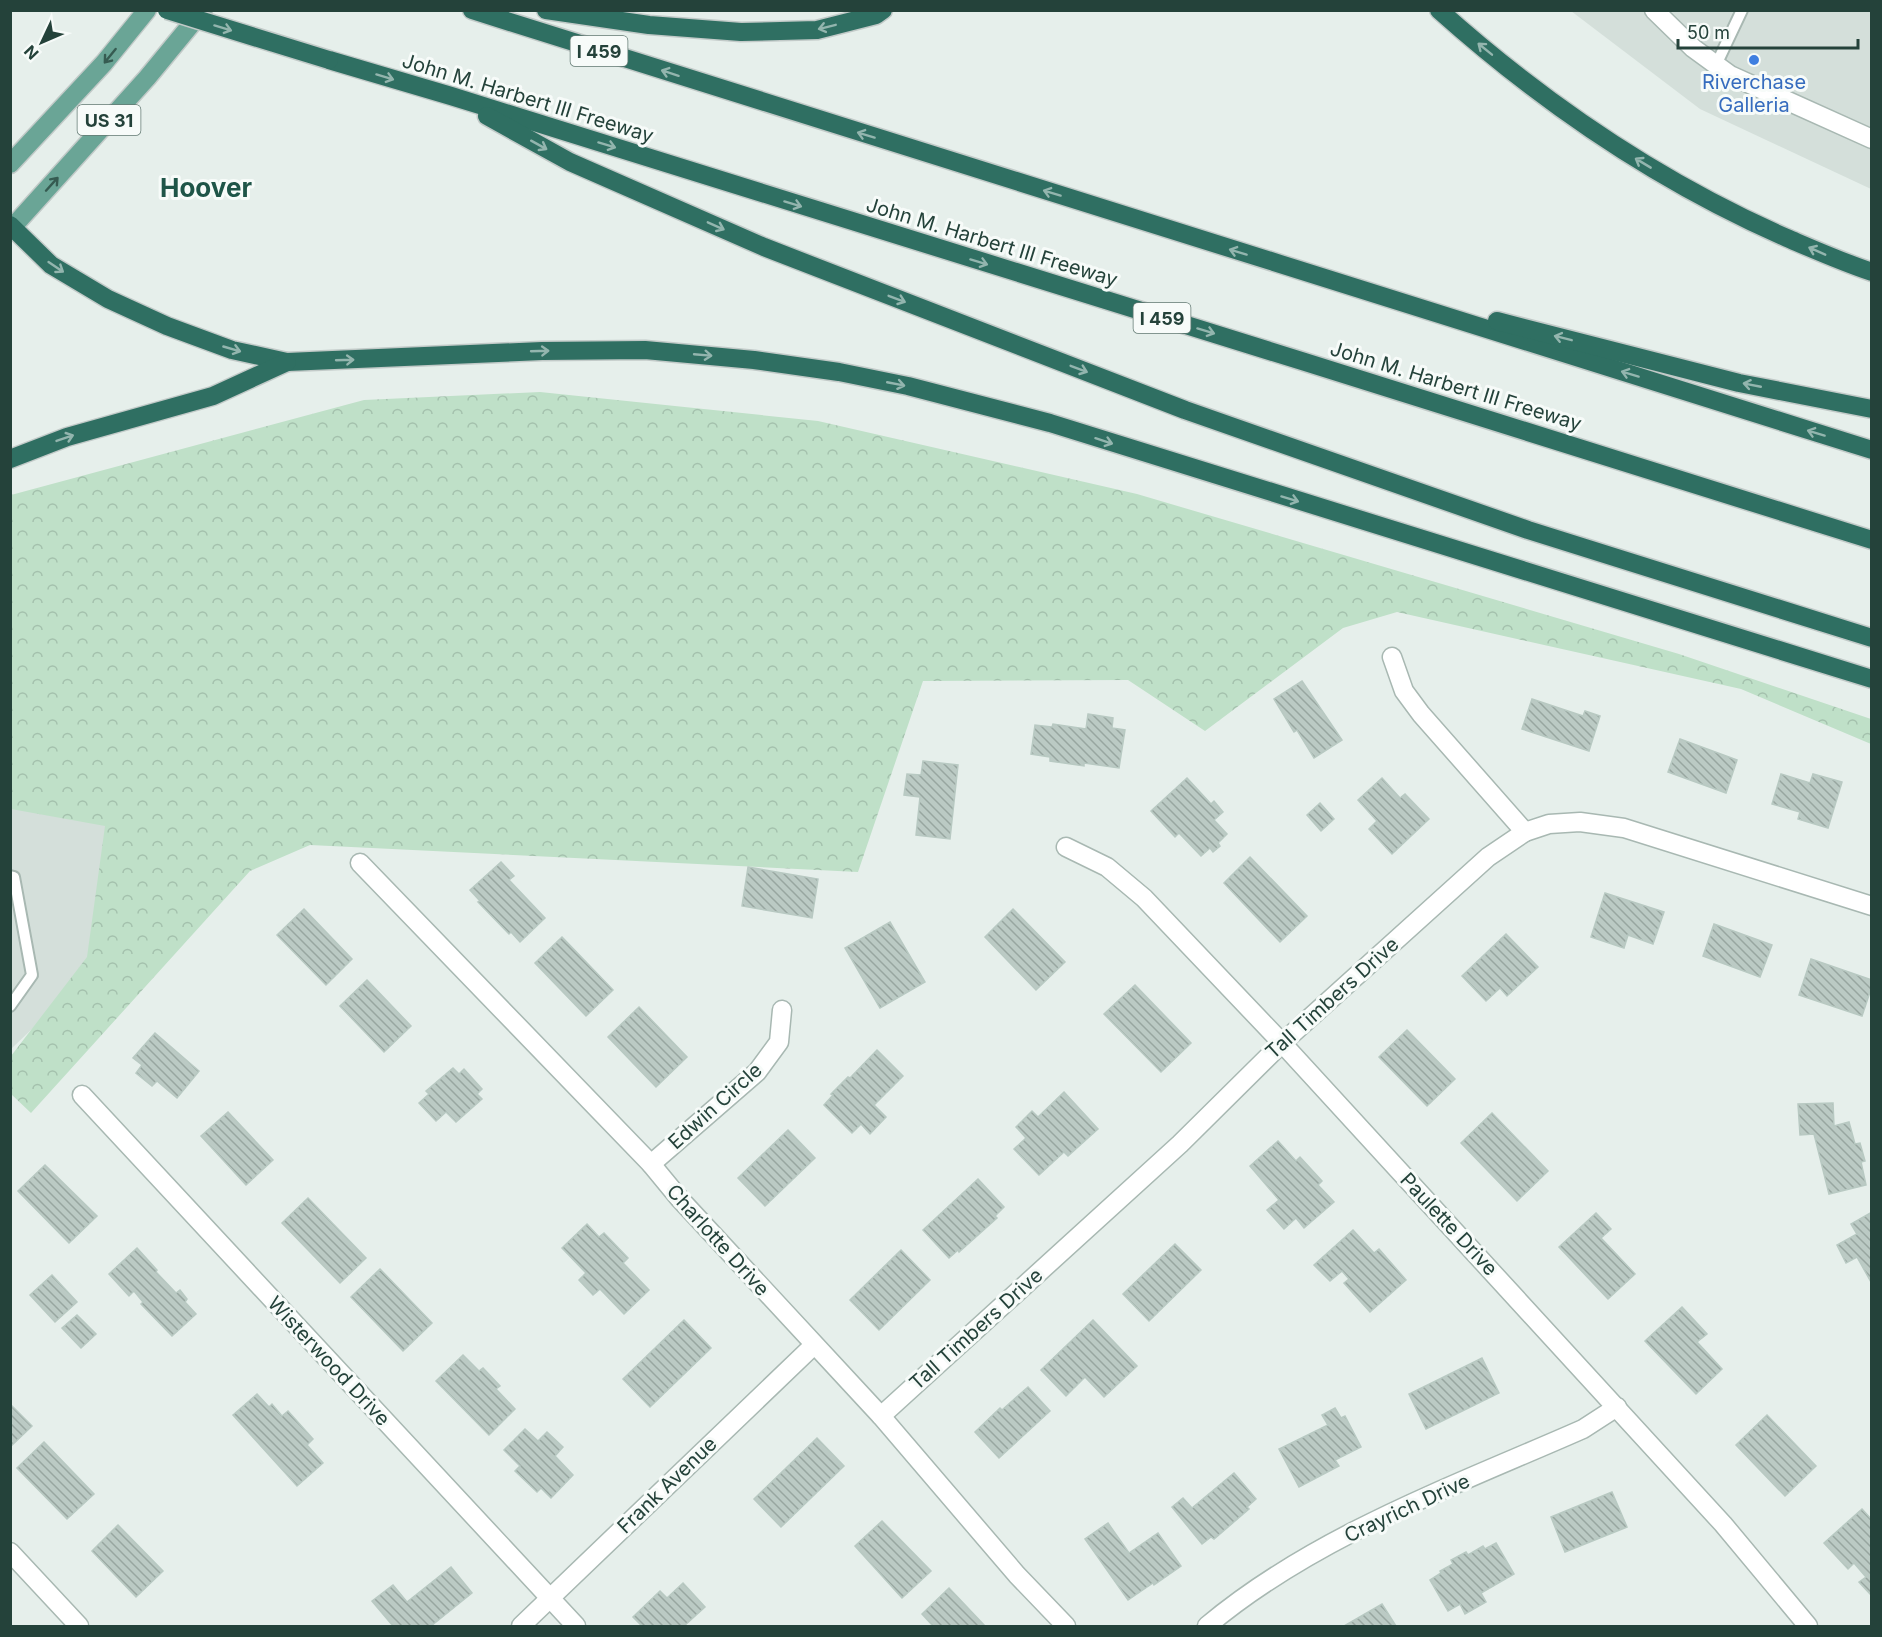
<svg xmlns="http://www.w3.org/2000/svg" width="1882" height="1637" font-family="Inter,sans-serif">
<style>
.built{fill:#d4dfda}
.forest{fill:url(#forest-crowns)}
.building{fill:url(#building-back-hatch);stroke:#b8c9c2;stroke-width:1.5}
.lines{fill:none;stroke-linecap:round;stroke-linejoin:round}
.lane-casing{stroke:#a8b8b2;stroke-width:14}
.street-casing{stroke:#a8b8b2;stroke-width:21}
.primary-casing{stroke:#c2cac8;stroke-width:21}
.highway-casing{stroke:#c2cac8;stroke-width:21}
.lane{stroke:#fff;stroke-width:10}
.street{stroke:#fff;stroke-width:18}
.primary{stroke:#6aa596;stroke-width:18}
.highway{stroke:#2f6f62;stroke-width:18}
.highway-bridge-casing{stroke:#c2cac8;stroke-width:21;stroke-linecap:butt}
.highway-bridge{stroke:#2f6f62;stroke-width:18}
.oneway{stroke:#93b5ae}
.oneway2{stroke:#365b51}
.shop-dot{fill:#3f7fe0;stroke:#f7fbf9;stroke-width:2}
.labels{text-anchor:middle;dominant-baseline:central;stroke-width:6;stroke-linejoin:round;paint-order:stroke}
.shield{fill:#f7fbf9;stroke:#637a73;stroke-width:1.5}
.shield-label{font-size:18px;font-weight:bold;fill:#24423a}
.shop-label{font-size:20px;fill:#366cbe;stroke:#f7fbf9}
.street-label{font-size:20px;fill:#24423a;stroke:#f7fbf9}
.district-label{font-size:26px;font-weight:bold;fill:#1f5548;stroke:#f7fbf9}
</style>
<defs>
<pattern id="forest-crowns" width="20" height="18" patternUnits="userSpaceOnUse" patternTransform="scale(1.5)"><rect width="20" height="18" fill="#bfe0c8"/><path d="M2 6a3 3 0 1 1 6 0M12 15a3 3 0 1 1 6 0" fill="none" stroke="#a4c1ad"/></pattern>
<pattern id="building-back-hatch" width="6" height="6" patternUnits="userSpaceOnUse" patternTransform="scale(1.5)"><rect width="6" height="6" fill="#bbcac4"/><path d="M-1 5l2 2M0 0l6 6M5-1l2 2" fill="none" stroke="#98a6a0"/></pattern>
</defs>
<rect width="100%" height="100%" fill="#e6efeb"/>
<g class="built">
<path d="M1571 11H1871V189L1700 109Z"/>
<path d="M11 792 116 814 101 963 11 1049Z"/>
</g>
<path class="forest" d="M540 392 818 421 1137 494 1679 654 1871 719V744L1741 689 1397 612 1343 628 1205 731 1128 680 923 681 858 872 310 845 250 871 31 1113 11 1094V1056L87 957 105 826 11 809V495L364 400Z"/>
<g class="building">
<path d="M1302 681 1342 740 1314 758 1297 730 1294 732 1274 699Z"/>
<path d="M1532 699 1583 716 1585 711 1600 716 1589 751 1522 729Z"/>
<path d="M1088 714 1113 718 1112 728 1125 730 1119 768 1084 763V766L1050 761V757L1031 754 1035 725 1052 727 1053 724 1086 729Z"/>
<path d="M1680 739 1737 760 1726 793 1668 772Z"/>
<path d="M923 761 958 765 950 839 916 835 920 797 904 795 907 774 921 775Z"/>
<path d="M1781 774 1810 783 1813 774 1842 782 1828 828 1798 819 1800 812 1772 804Z"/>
<path d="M1187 778 1211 804 1214 801 1223 812 1214 820 1227 834 1218 843 1220 846 1213 852 1210 848 1201 856 1179 833 1175 837 1151 811Z"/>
<path d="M1382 778 1400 798 1405 794 1429 819 1392 854 1369 829 1377 821 1358 800Z"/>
<path d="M1320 803 1334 819 1321 831 1307 815Z"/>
<path d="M1250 857 1307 916 1280 942 1224 883Z"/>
<path d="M501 862 514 876 509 880 545 918 520 942 511 932 509 934 478 902 480 901 470 890Z"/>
<path d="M748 867 818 879 812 918 742 906Z"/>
<path d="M1605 893 1664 912 1653 944 1628 935 1624 948 1591 937Z"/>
<path d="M304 909 352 959 326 985 277 935Z"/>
<path d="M1013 909 1065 962 1036 990 985 937Z"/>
<path d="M890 922 925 982 880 1008 845 948Z"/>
<path d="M1714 924 1772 945 1760 977 1703 956Z"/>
<path d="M1506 934 1538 967 1507 996 1500 988 1486 1001 1462 976Z"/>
<path d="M562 937 613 990 586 1016 535 963Z"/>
<path d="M1811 959 1872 980V986L1862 1016 1799 995Z"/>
<path d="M367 980 411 1026 384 1052 340 1006Z"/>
<path d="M1135 985 1191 1043 1161 1072 1104 1014Z"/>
<path d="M639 1007 687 1057 656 1087 608 1037Z"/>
<path d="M1407 1030 1455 1079 1427 1106 1379 1057Z"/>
<path d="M155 1033 199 1071 177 1098 157 1081 152 1086 136 1073 142 1065 133 1058Z"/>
<path d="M877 1050 903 1076 874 1105 886 1117 870 1134 861 1124 852 1133 824 1105 833 1095 831 1094 848 1077 850 1078Z"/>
<path d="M453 1068 459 1074 464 1069 482 1089 477 1094 482 1099 456 1122 446 1112 436 1121 419 1103 429 1094 426 1091Z"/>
<path d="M1064 1092 1098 1129 1068 1156 1064 1152 1039 1175 1014 1149 1026 1138 1016 1127 1032 1111 1038 1117Z"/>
<path d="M1833 1103 1834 1126 1849 1122 1855 1144 1860 1143 1865 1161 1861 1162 1866 1185 1829 1194 1814 1134 1800 1135 1798 1104Z"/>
<path d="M228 1112 273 1160 246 1185 201 1136Z"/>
<path d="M1492 1113 1548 1171 1517 1201 1461 1143Z"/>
<path d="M788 1130 815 1158 765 1206 738 1178Z"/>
<path d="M1278 1141 1296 1161 1300 1157 1322 1181 1318 1185 1334 1202 1304 1228 1296 1218 1284 1229 1267 1210 1279 1200 1250 1166Z"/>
<path d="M45 1165 97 1216 69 1243 18 1191Z"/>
<path d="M978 1179 1004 1207 995 1216 997 1218 959 1252 958 1250 949 1258 923 1230Z"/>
<path d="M308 1198 366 1258 340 1283 282 1223Z"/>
<path d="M1872 1212V1281L1871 1282 1857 1257 1846 1263 1837 1245 1857 1234 1851 1224Z"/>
<path d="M1596 1213 1611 1229 1601 1238 1635 1274 1608 1299 1559 1247Z"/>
<path d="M587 1224 599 1237 604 1233 628 1258 623 1263 649 1290 624 1314 600 1289 593 1295 579 1280 586 1273 562 1248Z"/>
<path d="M1353 1230 1374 1253 1379 1249 1406 1280 1370 1312 1344 1283 1349 1279 1342 1271 1330 1281 1314 1265Z"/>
<path d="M1175 1244 1201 1270 1149 1321 1123 1294Z"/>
<path d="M137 1248 157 1270 156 1272 176 1293 180 1290 187 1299 185 1302 196 1314 172 1336 141 1304 143 1302 134 1291 129 1296 109 1274Z"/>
<path d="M901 1250 930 1280 879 1330 850 1300Z"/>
<path d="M380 1269 432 1323 403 1351 351 1297Z"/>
<path d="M52 1275 77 1302 55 1322 30 1295Z"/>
<path d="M1682 1307 1707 1334 1697 1342 1722 1369 1696 1394 1645 1341Z"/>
<path d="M77 1315 96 1334 81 1348 62 1328Z"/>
<path d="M684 1320 711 1348 650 1407 623 1379Z"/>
<path d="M1093 1320 1137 1366 1104 1397 1085 1377 1066 1396 1041 1370Z"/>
<path d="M463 1355 479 1371 483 1368 500 1386 496 1389 515 1409 489 1435 436 1381Z"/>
<path d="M1482 1358 1499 1393 1426 1429 1409 1394Z"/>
<path d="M1028 1387 1050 1411 999 1458 975 1432 1000 1408 1002 1410Z"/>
<path d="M257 1394 269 1407 272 1404 282 1416 288 1411 313 1439 307 1445 323 1463 297 1486 233 1415Z"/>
<path d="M10 1404 32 1426 10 1447Z"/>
<path d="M1335 1408 1341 1418 1345 1416 1361 1447 1335 1460 1339 1466 1299 1487 1279 1449 1328 1425 1322 1415Z"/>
<path d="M1767 1415 1816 1466 1785 1496 1736 1445Z"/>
<path d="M525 1429 538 1441 547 1432 563 1447 555 1456 573 1475 551 1498 541 1488 537 1492 515 1471 520 1466 504 1450Z"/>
<path d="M817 1438 844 1466 781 1527 754 1499Z"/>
<path d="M44 1442 94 1494 67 1519 17 1468Z"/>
<path d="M1234 1473 1256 1499 1247 1507 1249 1509 1214 1539 1211 1537 1202 1544 1172 1507 1183 1498 1192 1508Z"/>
<path d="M1612 1492 1627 1527 1565 1552 1551 1517Z"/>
<path d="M1862 1509 1872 1520V1596L1859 1582 1866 1577 1854 1563 1848 1569 1824 1543Z"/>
<path d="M882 1521 931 1571 902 1598 855 1546Z"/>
<path d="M1108 1523 1129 1553 1158 1533 1181 1566 1154 1585 1153 1583 1128 1600 1085 1539Z"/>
<path d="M118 1525 163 1571 136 1597 92 1551Z"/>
<path d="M1496 1543 1514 1574 1481 1593 1486 1602 1465 1614 1460 1604 1448 1611 1430 1580 1441 1573 1440 1571 1453 1564 1451 1560 1466 1552 1468 1555 1483 1546 1485 1549Z"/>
<path d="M451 1567 472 1593 431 1626H393L372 1601 393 1585 407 1602Z"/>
<path d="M683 1583 705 1607 684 1626H642L633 1617 660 1591 667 1598Z"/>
<path d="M949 1588 985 1626H933L922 1614Z"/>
<path d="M1382 1604 1396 1626H1344Z"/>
</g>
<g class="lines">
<g class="lane-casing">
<g id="lane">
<path d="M1716 65 1742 10"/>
<path d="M10 876 14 877 32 975 10 1006"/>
</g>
</g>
<g class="street-casing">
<g id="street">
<path d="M1654 10 1693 48 1730 75 1872 139"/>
<path d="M1392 657 1404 691 1421 714 1525 832"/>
<path d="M1066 847 1107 867 1144 898 1282 1043 1723 1524 1808 1626"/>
<path d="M360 863 651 1164 679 1198 881 1416 1017 1575 1066 1626"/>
<path d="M82 1095 576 1626"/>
<path d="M651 1164 757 1072 779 1042 782 1010"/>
<path d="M881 1416 1180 1144 1282 1043 1488 857 1525 832 1549 824 1580 822 1624 828 1872 906"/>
<path d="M10 1552 79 1626"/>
<path d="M521 1626 814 1345"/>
<path d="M1207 1626C1314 1536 1456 1485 1583 1429L1617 1407"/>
</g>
</g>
<g class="primary-casing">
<g id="primary">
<path d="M10 164 104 63 147 10"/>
<path d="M10 230 147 78 203 10"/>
</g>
</g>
<g class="highway-casing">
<g id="highway">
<path d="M472 10 1872 450"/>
<path d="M546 10 649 25 741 32 817 30 876 15 883 10"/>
<path d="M1439 10C1543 103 1659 182 1787 238 1815 250 1842 262 1872 272"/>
<path d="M329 60 451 96 1305 362 1872 540"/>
<path d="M487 116 570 162 764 247 1185 410 1528 530 1872 638"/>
<path d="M10 225 51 265 108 299 167 326 232 350 287 362 542 351 645 350 754 360 839 372 908 386 1050 423 1872 679"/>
<path d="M1497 321 1739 383 1872 409"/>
<path d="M10 459 67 437 213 396 287 362"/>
</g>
</g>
<use href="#lane" class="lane"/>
<use href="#street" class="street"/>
<use href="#primary" class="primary"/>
<use href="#highway" class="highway"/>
<g class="highway-bridge-casing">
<path id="highway-bridge" d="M167 10 329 60"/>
</g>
<use href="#highway-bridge" class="highway-bridge"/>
</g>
<defs><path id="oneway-shaft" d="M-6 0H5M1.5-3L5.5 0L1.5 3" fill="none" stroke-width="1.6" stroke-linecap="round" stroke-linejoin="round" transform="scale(1.5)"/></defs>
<g class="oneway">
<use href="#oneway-shaft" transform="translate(827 27) rotate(166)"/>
<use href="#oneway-shaft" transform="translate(223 28) rotate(17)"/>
<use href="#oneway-shaft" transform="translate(1485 49) rotate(-141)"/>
<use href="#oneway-shaft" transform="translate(670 73) rotate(-162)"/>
<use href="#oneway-shaft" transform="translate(385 77) rotate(17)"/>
<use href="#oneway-shaft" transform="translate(866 135) rotate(-163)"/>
<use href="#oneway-shaft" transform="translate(539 145) rotate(29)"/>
<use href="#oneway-shaft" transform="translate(607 145) rotate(17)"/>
<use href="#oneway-shaft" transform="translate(1643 163) rotate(-149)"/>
<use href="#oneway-shaft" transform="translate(1052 193) rotate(-163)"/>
<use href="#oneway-shaft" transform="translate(793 204) rotate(17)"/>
<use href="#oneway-shaft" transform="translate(716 226) rotate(24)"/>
<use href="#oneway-shaft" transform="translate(1817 251) rotate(-156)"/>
<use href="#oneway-shaft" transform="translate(1238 252) rotate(-163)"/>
<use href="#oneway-shaft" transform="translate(979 262) rotate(17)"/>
<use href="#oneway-shaft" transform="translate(56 267) rotate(34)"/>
<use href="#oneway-shaft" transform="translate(897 299) rotate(21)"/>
<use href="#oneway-shaft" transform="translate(1206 331) rotate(17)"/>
<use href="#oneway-shaft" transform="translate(1563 338) rotate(-166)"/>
<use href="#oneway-shaft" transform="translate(232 349) rotate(16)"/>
<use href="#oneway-shaft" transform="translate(540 351) rotate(-2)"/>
<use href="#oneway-shaft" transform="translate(703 355) rotate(5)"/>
<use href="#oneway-shaft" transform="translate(345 360) rotate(-2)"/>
<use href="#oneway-shaft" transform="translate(1079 369) rotate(21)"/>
<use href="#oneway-shaft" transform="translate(1630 374) rotate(-163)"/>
<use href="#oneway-shaft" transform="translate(896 384) rotate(11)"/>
<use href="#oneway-shaft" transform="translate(1752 385) rotate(-169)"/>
<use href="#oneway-shaft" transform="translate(1816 433) rotate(-163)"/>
<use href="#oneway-shaft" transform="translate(65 438) rotate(-19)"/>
<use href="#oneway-shaft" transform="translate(1104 441) rotate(18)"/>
<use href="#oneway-shaft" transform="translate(1290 499) rotate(17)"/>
</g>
<g class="oneway2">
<use href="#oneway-shaft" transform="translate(110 56) rotate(129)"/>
<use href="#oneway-shaft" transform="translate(52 184) rotate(-48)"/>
</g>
<circle class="shop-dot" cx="1754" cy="60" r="6"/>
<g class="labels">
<g class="shield">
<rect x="570.5" y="36" width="57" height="30" rx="4.5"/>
<rect x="77.5" y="105" width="63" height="30" rx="4.5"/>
<rect x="1133.5" y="303" width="57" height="30" rx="4.5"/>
</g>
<g class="shield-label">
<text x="599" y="51">I 459</text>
<text x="109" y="120">US 31</text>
<text x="1162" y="318">I 459</text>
</g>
<g class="shop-label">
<text x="1754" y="82">Riverchase<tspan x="1754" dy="23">Galleria</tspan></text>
</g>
<g class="street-label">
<text transform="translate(528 98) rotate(17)">John M. Harbert III Freeway</text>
<text transform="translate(992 242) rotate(17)">John M. Harbert III Freeway</text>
<text transform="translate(1456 386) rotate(17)">John M. Harbert III Freeway</text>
<text transform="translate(1332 998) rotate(-42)">Tall Timbers Drive</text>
<text transform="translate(715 1106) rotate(-42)">Edwin Circle</text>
<text transform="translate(1449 1224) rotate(47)">Paulette Drive</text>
<text transform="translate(718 1240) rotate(48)">Charlotte Drive</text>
<text transform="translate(976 1329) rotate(-42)">Tall Timbers Drive</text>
<text transform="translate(329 1361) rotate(47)">Wisterwood Drive</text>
<text transform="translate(667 1485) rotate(-44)">Frank Avenue</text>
<text transform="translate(1407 1508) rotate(-25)">Crayrich Drive</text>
</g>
<g class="district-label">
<text x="206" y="187">Hoover</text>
</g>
</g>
<rect width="1882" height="1637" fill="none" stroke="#24423a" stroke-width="24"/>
<g transform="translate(42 42) rotate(226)" stroke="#f7fbf9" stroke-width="4.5" paint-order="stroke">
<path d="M0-4.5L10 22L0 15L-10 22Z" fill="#24423a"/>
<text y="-9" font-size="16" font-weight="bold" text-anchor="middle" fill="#24423a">N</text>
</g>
<path d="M1678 39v9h180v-9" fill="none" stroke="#24423a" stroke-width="3"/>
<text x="1687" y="39" font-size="18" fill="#24423a" stroke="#f7fbf9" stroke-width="4.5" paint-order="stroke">50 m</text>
</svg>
